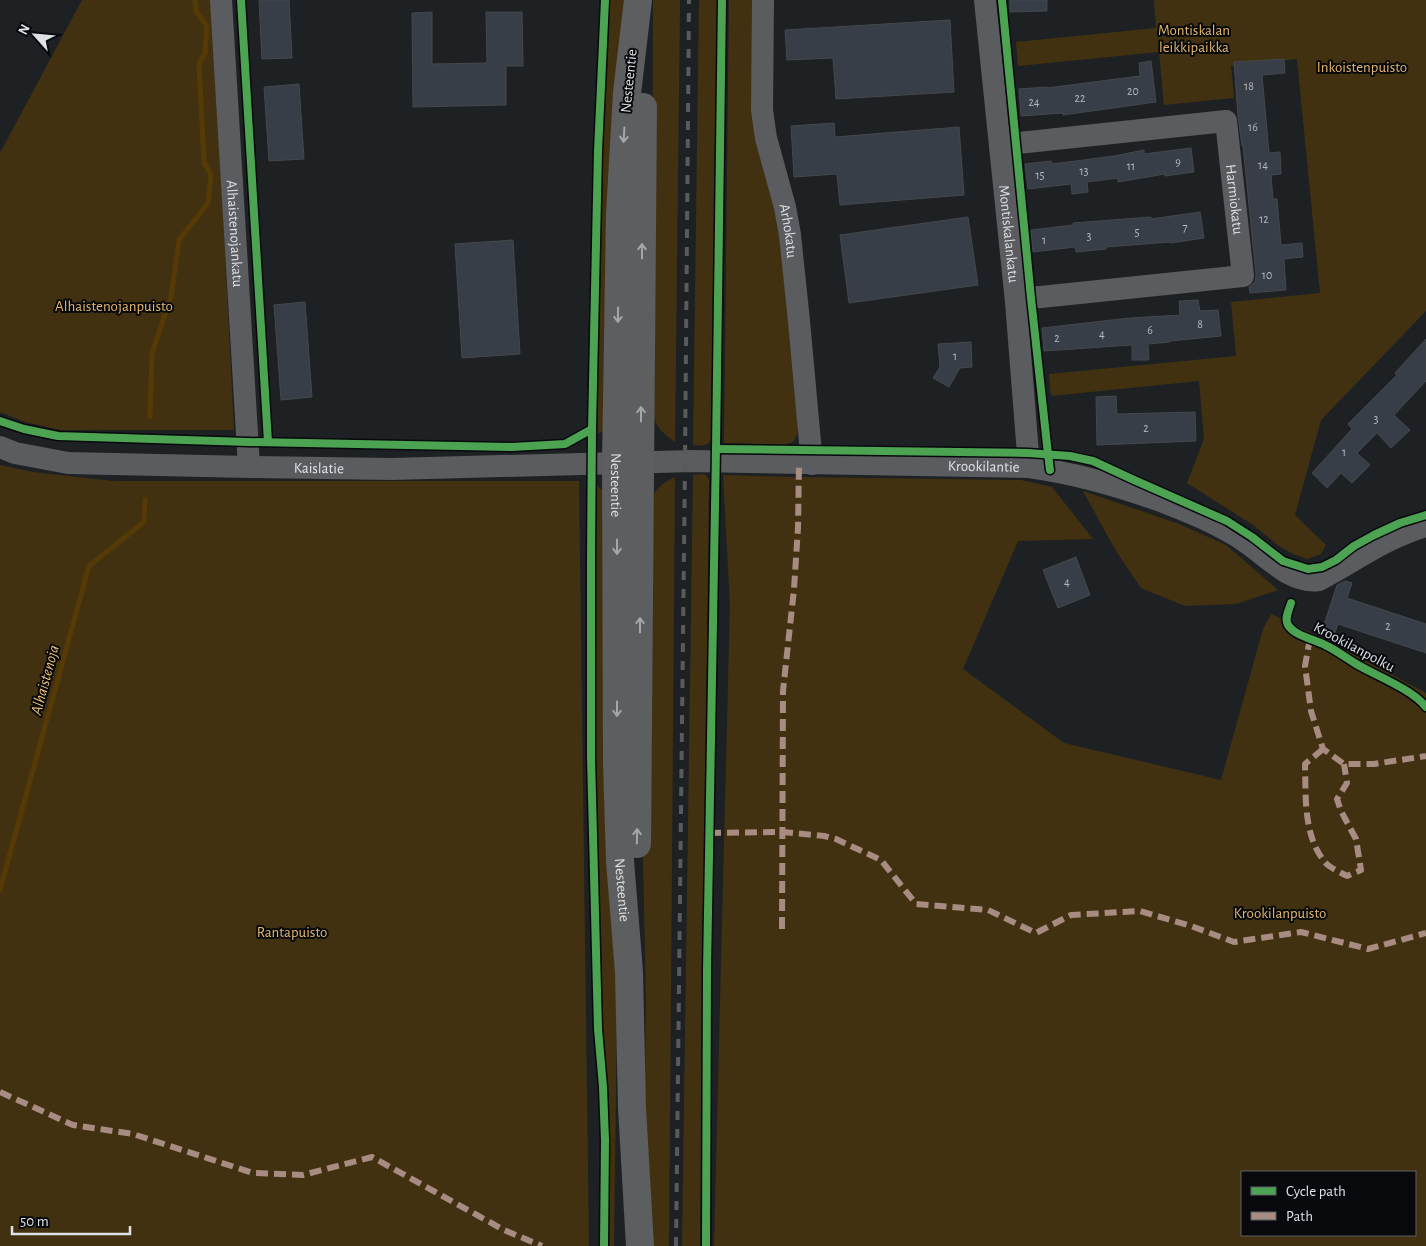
<svg xmlns="http://www.w3.org/2000/svg" width="1426" height="1246" font-family="'Alegreya Sans',sans-serif">
<style>
.green{fill:#423111;fill-rule:evenodd}
.lines{fill:none;stroke-linecap:round;stroke-linejoin:round}
.stream{stroke:#553a05;stroke-width:5}
.building{fill:#383e47;stroke:#45484b}
.minor{stroke:#5b5c5f;stroke-width:22}
.major{stroke:#5c5e60;stroke-width:28}
.rail{stroke:#595a5b;stroke-width:4;stroke-dasharray:9 9;stroke-linecap:butt}
.quiet{stroke:#a88b81;stroke-width:6;stroke-dasharray:12 6;stroke-linecap:butt}
.cycleway-casing{stroke:#07090d;stroke-width:11}
.cycleway{stroke:#4ca352;stroke-width:8}
.oneway{stroke:#a4a7aa}
.labels{text-anchor:middle;dominant-baseline:central;stroke-width:4;stroke-linejoin:round;paint-order:stroke}
.number-label{font-size:12px;fill:#b4b9bf}
.park-label{font-size:15px;fill:#e6b76b;stroke:#07090d}
.street-label{font-size:15px;fill:#dee2e7;stroke:#07090d}
.water-label{font-size:16px;font-style:italic;fill:#f0c175;stroke:#07090d}
</style>
<rect width="100%" height="100%" fill="#1e2124"/>
<g class="green">
<path d="M82 0H212L234 430H61L25 422 0 412V153Z"/>
<path d="M609 0H624L607 425 601 432 597 434 596 396 603 83Z"/>
<path d="M653 0H680L675 442C661 432 657 428 652 412Z"/>
<path d="M699 0H717L711 441C705 447 700 446 693 445Z"/>
<path d="M729 0H754L781 226 798 426 797 435 793 442 784 445 724 443Z"/>
<path d="M1154 0H1426V311L1321 420 1295 515 1326 545 1321 554 1307 559 1293 554 1279 546 1253 525 1187 483 1204 439 1199 381 1051 396 1049 374 1236 356 1231 302 1320 293 1297 59 1231 66 1234 98 1164 105 1159 52 1018 66 1016 42 1156 28Z"/>
<path d="M0 465 33 472 113 481H579L589 1246H0Z"/>
<path d="M704 474 707 476 709 480 700 1246H682L693 475Z"/>
<path d="M723 475 793 477 1021 480 1052 487 1093 539 1018 541 963 669 1064 743 1221 780 1263 629 1271 614 1340 647 1426 693V1246H714L730 604ZM1415 1172V1235H1242V1172Z"/>
<path d="M675 477 669 1246H648L644 1141 646 1002 643 858 651 499C657 488 663 482 675 477Z"/>
<path d="M595 484 602 490 609 501 618 937 614 1246H608V1112L601 1012 599 935 593 601Z"/>
<path d="M1083 491 1179 524 1226 545 1278 590 1236 604 1185 606 1141 588 1116 551Z"/>
</g>
<g class="lines">
<g class="stream">
<path d="M150 417 152 353 171 297 179 240 208 203 211 175 204 162 199 64 205 53 207 26 196 11 195 0"/>
<path d="M0 890 89 566 144 522 145 499"/>
</g>
</g>
<g class="building">
<path d="M259 0H289L292 58 262 59Z"/>
<path d="M1010 0H1047V11L1010 12Z"/>
<path d="M432 12V64L487 63 486 12H522L523 66H506V105L413 107 412 13Z"/>
<path d="M950 20 954 92 836 99 833 58 787 60 785 30Z"/>
<path d="M1284 59 1285 73 1262 75 1269 153 1280 152 1281 174 1271 175 1273 199H1277L1281 245 1302 243 1303 257 1284 259 1286 290 1250 293 1249 287 1255 282 1256 275 1243 146H1242L1238 116 1234 62Z"/>
<path d="M1151 61 1156 102 1063 115V113L1021 116 1019 89 1047 87V88L1140 76 1139 63Z"/>
<path d="M299 84 304 159 269 161 264 87Z"/>
<path d="M834 123 835 137 959 127 964 195 840 205 837 174 794 177 791 126Z"/>
<path d="M1191 148 1194 172 1165 176V174L1118 182V178L1087 182 1088 192 1072 194 1071 184 1028 189 1025 164 1051 161 1052 164 1114 156 1144 150V154Z"/>
<path d="M1200 212 1204 238 1171 243 1170 242 1106 247V249L1076 252 1075 247 1033 252 1031 230 1073 225V223L1151 217V219Z"/>
<path d="M968 217 978 285 849 303 840 235Z"/>
<path d="M513 240 520 354 462 358 455 244Z"/>
<path d="M1198 300 1200 311 1218 310 1221 336 1170 341V342L1148 344 1149 360H1132V345L1044 351 1042 328 1130 318 1180 315 1179 301Z"/>
<path d="M305 302 312 397 281 400 274 305Z"/>
<path d="M1426 339V381L1394 415 1410 430 1391 448 1377 433 1357 453 1370 465 1352 483 1341 473 1327 488 1312 473 1352 429 1348 424 1397 375 1395 373Z"/>
<path d="M971 342 972 367 960 368 949 387 933 378 940 367 938 344Z"/>
<path d="M1116 396 1117 414 1195 412 1196 441 1097 445 1096 397Z"/>
<path d="M1076 557 1090 595 1058 608 1043 570Z"/>
<path d="M1345 581 1352 583 1347 598 1426 624V653L1338 624 1334 635 1322 631 1337 585Z"/>
</g>
<g class="lines">
<g class="minor">
<path id="s1" d="M221 0 249 467"/>
<path id="s2" d="M763 0 762 110 766 138 785 207 790 235 799 321 812 464"/>
<path id="s3" d="M985 0 1016 302 1029 467"/>
<path id="s4" d="M1000 145 1226 121 1243 276 1031 298 1016 302"/>
<path id="s5" d="M0 447 15 453 68 463 249 467 392 469 693 461 1029 467C1073 473 1116 485 1158 500 1181 509 1203 517 1224 529 1232 533 1240 538 1247 543 1269 558 1291 584 1319 580 1355 561 1387 537 1426 526"/>
</g>
<g class="major">
<path id="s6" d="M638 0 627 93 620 214 616 463 617 763 620 861 629 972 632 1108 640 1246"/>
<path d="M637 844 643 107"/>
</g>
<path class="rail" d="M676 1246 685 462 689 0"/>
<g class="quiet">
<path d="M1310 638 1305 666 1311 711 1323 749 1344 764H1374L1426 756"/>
<path d="M1323 749 1305 764C1306 796 1303 834 1324 861 1329 868 1340 872 1347 876L1361 870 1356 839 1341 811 1337 799 1347 783 1344 764"/>
<path d="M709 833 783 832 824 836 836 839 881 860 916 904 988 910 1036 933 1071 915 1140 911 1191 926 1234 942 1301 932 1368 949 1426 933"/>
<path d="M782 929 783 691 794 589 798 528 799 464"/>
<path d="M0 1092 73 1125 133 1134 253 1173 303 1175 372 1157 504 1230 542 1246"/>
</g>
<g class="cycleway-casing">
<g id="cycleway">
<path d="M241 0 268 442"/>
<path d="M1002 0 1031 298 1048 454 1050 470"/>
<path d="M0 421 24 429 58 436 248 442 512 447 565 444 592 429"/>
<path d="M716 449 1028 453 1070 456 1093 461 1134 480 1227 521 1252 537 1283 561 1308 569 1322 567 1336 560 1354 546 1374 535 1400 523 1426 515"/>
<path d="M1291 603C1289 610 1284 618 1288 625 1295 636 1313 639 1325 645 1336 650 1346 658 1358 665 1377 676 1413 690 1426 707"/>
<path d="M604 1246 605 1140 603 1087 598 1029 591 757V561L592 429 598 151 605 0"/>
<path d="M706 1246 707 971 716 449 722 0"/>
</g>
</g>
<use href="#cycleway" class="cycleway"/>
</g>
<defs><path id="oneway-shaft" d="M-6 0H5M1.5-3L5.5 0L1.5 3" fill="none" stroke-width="1.6" stroke-linecap="round" stroke-linejoin="round" transform="scale(1.25)"/></defs>
<g class="oneway">
<use href="#oneway-shaft" transform="translate(624 135) rotate(93)"/>
<use href="#oneway-shaft" transform="translate(642 251) rotate(-90)"/>
<use href="#oneway-shaft" transform="translate(618 315) rotate(91)"/>
<use href="#oneway-shaft" transform="translate(641 414) rotate(-90)"/>
<use href="#oneway-shaft" transform="translate(617 547) rotate(90)"/>
<use href="#oneway-shaft" transform="translate(640 625) rotate(-90)"/>
<use href="#oneway-shaft" transform="translate(617 709) rotate(90)"/>
<use href="#oneway-shaft" transform="translate(637 836) rotate(-89)"/>
</g>
<g class="labels">
<g class="number-label">
<text x="1249" y="86">18</text>
<text x="1133" y="91">20</text>
<text x="1080" y="98">22</text>
<text x="1034" y="102">24</text>
<text x="1253" y="127">16</text>
<text x="1178" y="162">9</text>
<text x="1263" y="165">14</text>
<text x="1131" y="166">11</text>
<text x="1084" y="171">13</text>
<text x="1040" y="175">15</text>
<text x="1264" y="219">12</text>
<text x="1185" y="227">7</text>
<text x="1137" y="232">5</text>
<text x="1089" y="236">3</text>
<text x="1044" y="240">1</text>
<text x="1267" y="275">10</text>
<text x="1200" y="324">8</text>
<text x="1150" y="330">6</text>
<text x="1102" y="334">4</text>
<text x="1057" y="338">2</text>
<text x="955" y="356">1</text>
<text x="1376" y="419">3</text>
<text x="1146" y="428">2</text>
<text x="1344" y="452">1</text>
<text x="1067" y="582">4</text>
<text x="1388" y="626">2</text>
</g>
<g class="park-label">
<text x="1194" y="30">Montiskalan<tspan x="1194" dy="17">leikkipaikka</tspan></text>
<text x="1362" y="67">Inkoistenpuisto</text>
<text x="114" y="306">Alhaistenojanpuisto</text>
<text x="1280" y="913">Krookilanpuisto</text>
<text x="292" y="932">Rantapuisto</text>
</g>
<g class="street-label">
<text transform="translate(629 81) rotate(-84)">Nesteentie</text>
<text stroke="none"><textPath href="#s4" startOffset="306">Harmiokatu</textPath></text>
<text stroke="none"><textPath href="#s2" startOffset="234">Arhokatu</textPath></text>
<text stroke="none"><textPath href="#s1" startOffset="234">Alhaistenojankatu</textPath></text>
<text stroke="none"><textPath href="#s3" startOffset="235">Montiskalankatu</textPath></text>
<text stroke="none"><textPath href="#s5" startOffset="986">Krookilantie</textPath></text>
<text stroke="none"><textPath href="#s5" startOffset="321">Kaislatie</textPath></text>
<text stroke="none"><textPath href="#s6" startOffset="486">Nesteentie</textPath></text>
<text transform="translate(1354 647) rotate(28)">Krookilanpolku</text>
<text stroke="none"><textPath href="#s6" startOffset="891">Nesteentie</textPath></text>
</g>
<g class="water-label">
<text transform="translate(45 680) rotate(-75)">Alhaistenoja</text>
</g>
</g>
<rect x="1241" y="1171" width="175" height="65" fill="#07090d" stroke="#5d6064"/>
<rect x="1251" y="1187" width="25" height="8" fill="#4ca352" stroke="#5d6064"/>
<text x="1286" y="1196" font-size="15" fill="#dee2e7">Cycle path</text>
<rect x="1251" y="1212" width="25" height="8" fill="#a88b81" stroke="#5d6064"/>
<text x="1286" y="1221" font-size="15" fill="#dee2e7">Path</text>
<g transform="translate(35 35) rotate(297)" stroke="#07090d" stroke-width="4" paint-order="stroke">
<path d="M0-4L9 19L0 12L-9 19Z" fill="#dee2e7"/>
<text y="-8" font-size="14" font-weight="bold" text-anchor="middle" fill="#dee2e7">N</text>
</g>
<path d="M12 1226v8h118v-8" fill="none" stroke="#dee2e7" stroke-width="2.5"/>
<text x="20" y="1226" font-size="15" fill="#dee2e7" stroke="#07090d" stroke-width="4" paint-order="stroke">50 m</text>
</svg>
